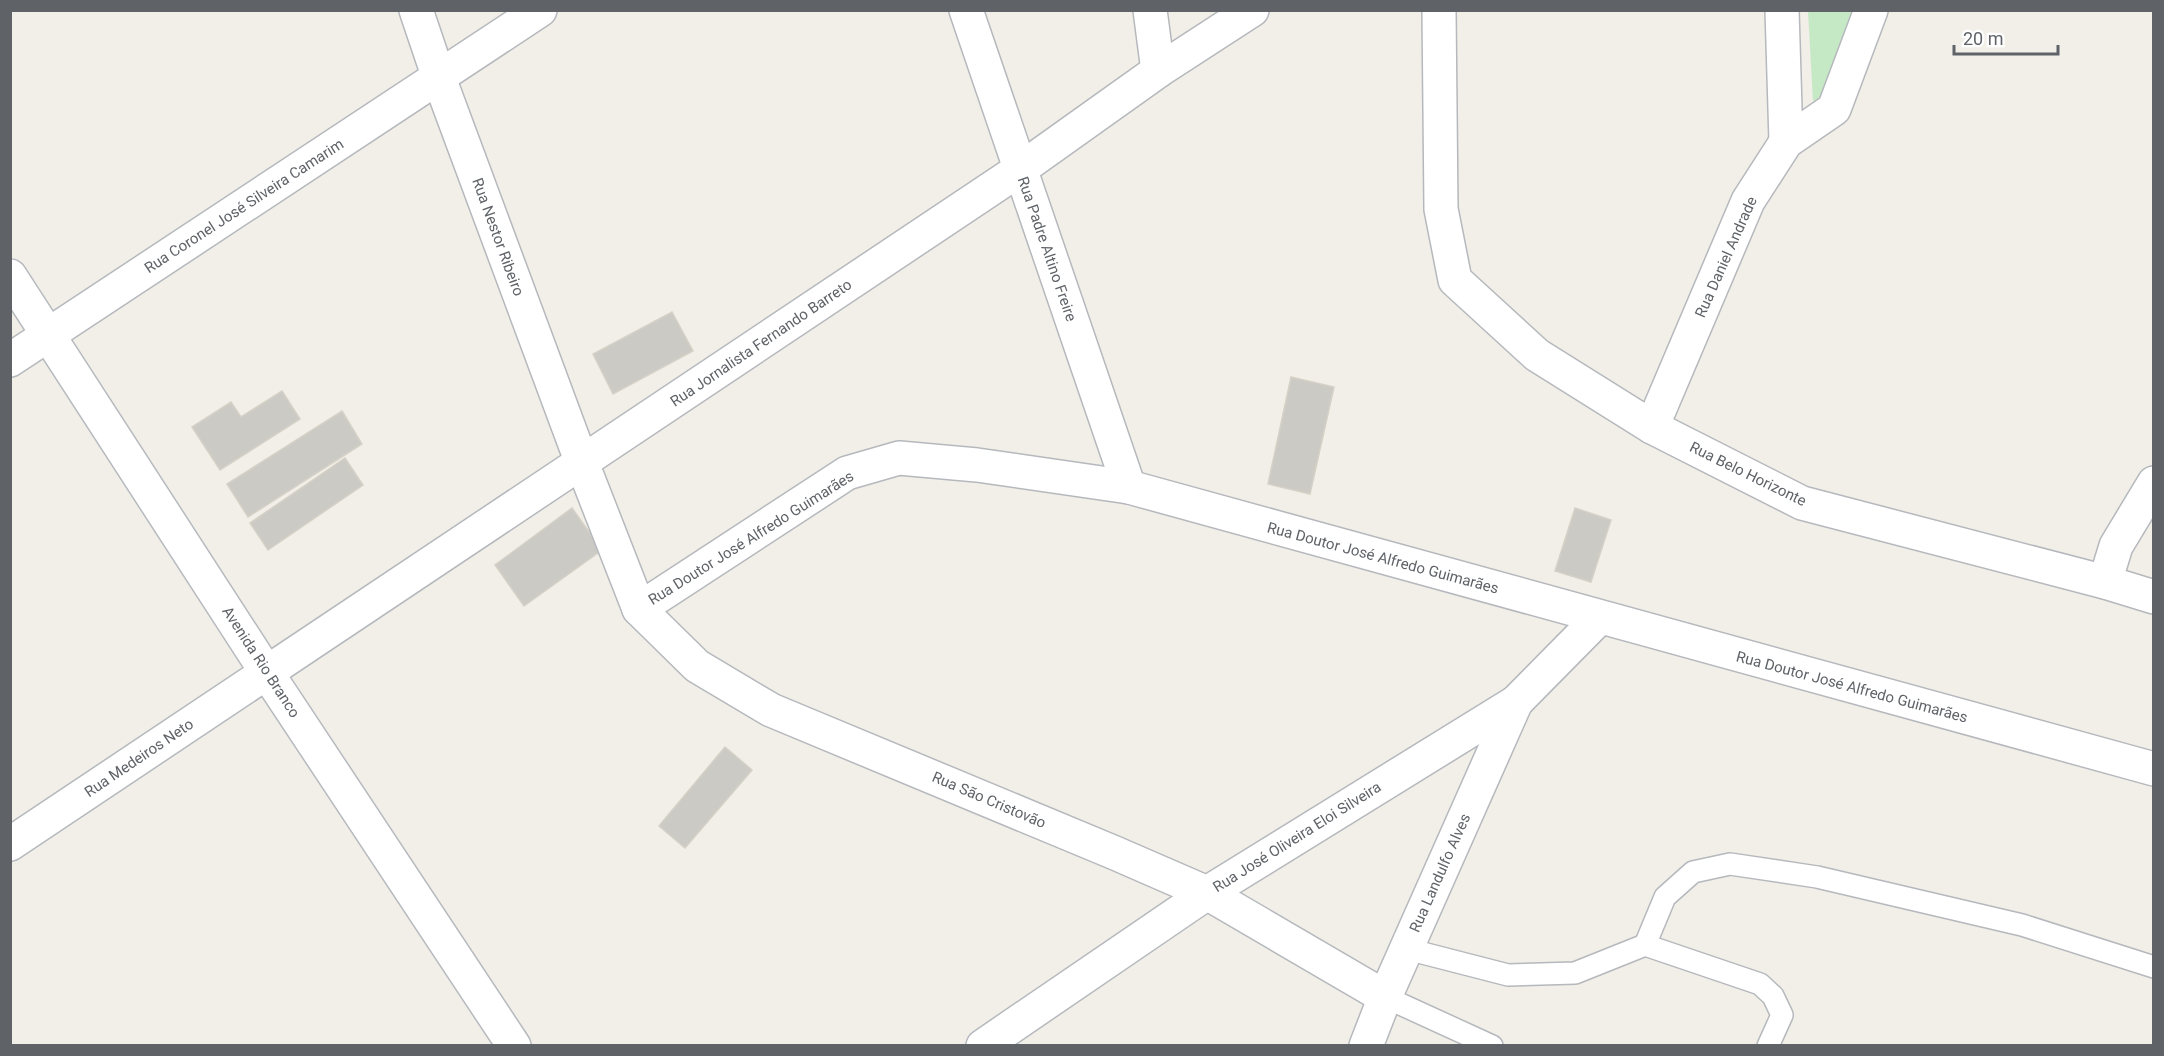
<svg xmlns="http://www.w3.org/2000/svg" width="2164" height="1056" font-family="Roboto,sans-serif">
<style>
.green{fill:#c5e8c5}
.building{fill:#cccac5;stroke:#d6d1c6;stroke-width:1.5}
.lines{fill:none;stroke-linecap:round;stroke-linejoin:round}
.service-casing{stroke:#b5b8bc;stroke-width:24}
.minor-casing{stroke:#b5b8bc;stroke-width:36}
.secondary-casing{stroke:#b6babf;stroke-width:36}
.service{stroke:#fff;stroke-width:21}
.minor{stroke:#fff;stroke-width:33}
.secondary{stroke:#fff;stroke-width:33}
.labels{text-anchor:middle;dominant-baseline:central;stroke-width:4.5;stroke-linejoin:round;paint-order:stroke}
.street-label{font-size:15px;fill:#5f6368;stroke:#fff}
</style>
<rect width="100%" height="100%" fill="#f1efe8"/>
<path class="green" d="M1808 11H1855L1825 95 1813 101Z"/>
<g class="building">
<path d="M672 312 693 351 613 394 593 354Z"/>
<path d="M1291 377 1334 387 1310 494 1268 484Z"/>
<path d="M282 391 300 419 220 470 192 427 231 402 241 417Z"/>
<path d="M342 411 362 444 248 517 227 484Z"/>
<path d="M345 458 363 485 268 550 250 523Z"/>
<path d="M572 508 602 550 524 606 495 565Z"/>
<path d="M1575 508 1611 520 1591 582 1555 571Z"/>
<path d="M725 747 752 770 685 848 659 826Z"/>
</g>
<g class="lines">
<g class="service-casing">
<g id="service">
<path d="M1645 945 1665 897 1693 872 1730 864 1817 877 2022 925 2154 967"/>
<path d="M1407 949 1508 975 1575 973 1645 945 1760 984 1773 996 1782 1015 1768 1046"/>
<path d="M1385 997 1492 1046"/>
</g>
</g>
<g class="minor-casing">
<g id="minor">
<path d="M416 10 439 78 582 463 639 609 697 666 771 710 1115 853 1207 893 1385 997"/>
<path d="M966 10 1129 487"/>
<path d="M1150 10 1158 71"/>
<path d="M1439 10 1441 209 1455 280 1537 355 1652 427 1802 503 2105 582 2154 597"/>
<path d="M1782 10 1786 142"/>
<path d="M10 360 540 10"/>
<path d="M1652 427 1748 201 1786 142 1834 109 1871 10"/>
<path d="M2105 582 2116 546 2154 483"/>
<path d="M639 609 847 473 899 458 977 465 1129 487 2154 769"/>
<path d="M10 844 1019 170 1158 71 1252 10"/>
<path d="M983 1046 1207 893 1516 702 1599 618"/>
<path d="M1366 1046 1385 997 1516 702"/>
</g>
</g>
<g class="secondary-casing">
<path id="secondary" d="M10 276 267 673 514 1046"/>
</g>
<use href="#service" class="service"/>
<use href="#minor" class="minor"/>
<use href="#secondary" class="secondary"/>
</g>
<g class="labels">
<g class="street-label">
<text transform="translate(244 206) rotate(-33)">Rua Coronel José Silveira Camarim</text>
<text transform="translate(498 237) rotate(70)">Rua Nestor Ribeiro</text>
<text transform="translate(1047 249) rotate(71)">Rua Padre Altino Freire</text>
<text transform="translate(1726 257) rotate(-66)">Rua Daniel Andrade</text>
<text transform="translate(761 343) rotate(-34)">Rua Jornalista Fernando Barreto</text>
<text transform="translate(1748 474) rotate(26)">Rua Belo Horizonte</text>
<text transform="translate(751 538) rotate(-32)">Rua Doutor José Alfredo Guimarães</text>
<text transform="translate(1383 558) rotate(15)">Rua Doutor José Alfredo Guimarães</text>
<text transform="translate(261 662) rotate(57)">Avenida Rio Branco</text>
<text transform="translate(1852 687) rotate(15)">Rua Doutor José Alfredo Guimarães</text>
<text transform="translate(139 758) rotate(-34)">Rua Medeiros Neto</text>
<text transform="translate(989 800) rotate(23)">Rua São Cristovão</text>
<text transform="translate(1297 837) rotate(-32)">Rua José Oliveira Eloi Silveira</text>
<text transform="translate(1440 873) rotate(-66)">Rua Landulfo Alves</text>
</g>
</g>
<rect width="2164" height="1056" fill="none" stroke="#5f6368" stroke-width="24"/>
<path d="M1954 45v9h104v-9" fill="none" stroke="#5f6368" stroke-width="3"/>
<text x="1963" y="45" font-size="18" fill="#5f6368" stroke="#ffffff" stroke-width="4.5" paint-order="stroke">20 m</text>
</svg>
